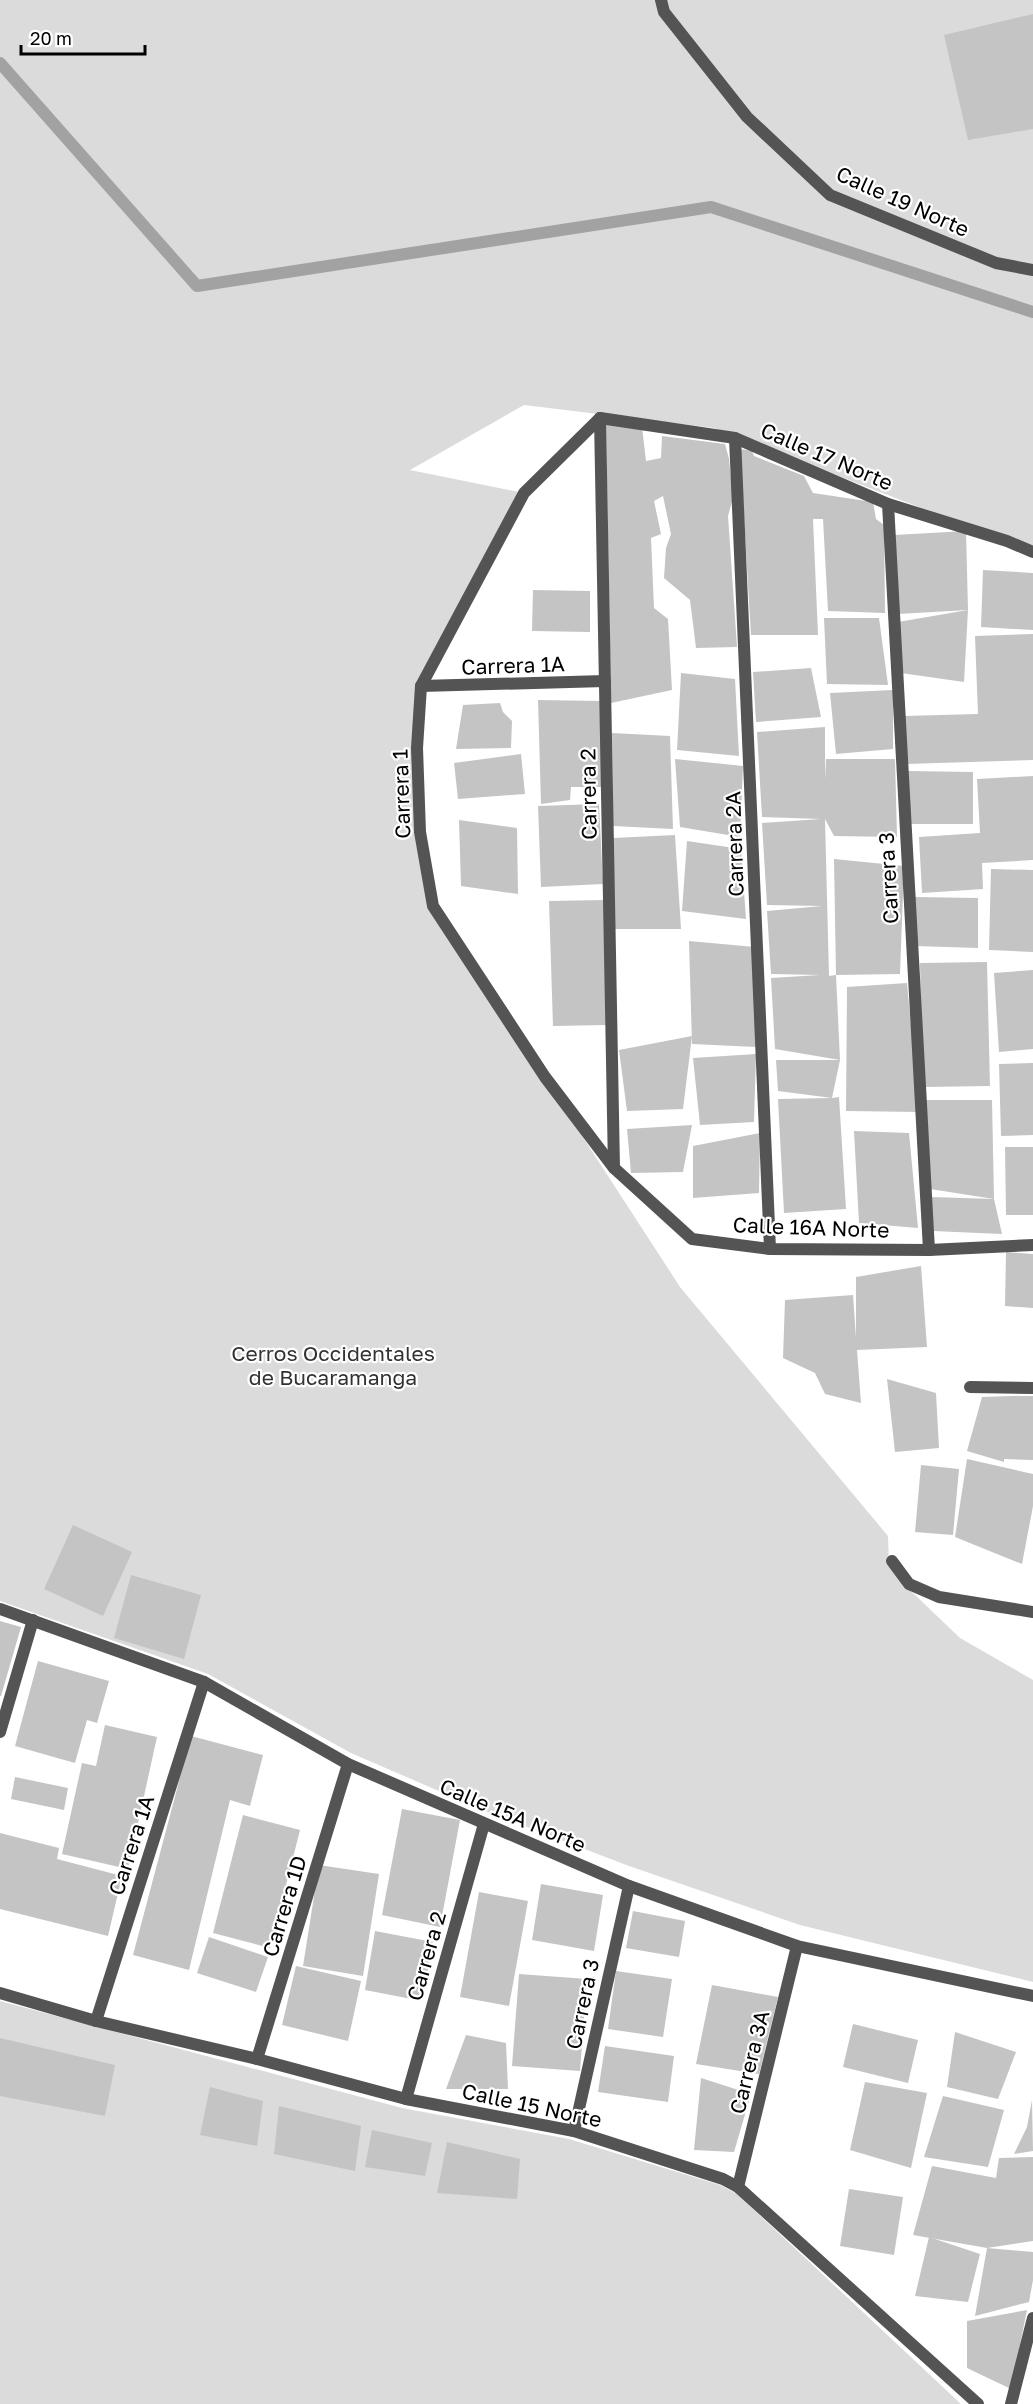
<svg xmlns="http://www.w3.org/2000/svg" width="1033" height="2404" font-family="'Golos Text',sans-serif">
<style>
.green{fill:#dbdbdb}
.lines{fill:none;stroke-linecap:round;stroke-linejoin:round}
.stream{stroke:#a2a2a2;stroke-width:12}
.building{fill:#c4c4c4}
.minor{stroke:#545454;stroke-width:12}
.labels{text-anchor:middle;dominant-baseline:central;stroke-width:4.5;stroke-linejoin:round;paint-order:stroke}
.street-label{font-size:21px;fill:#000;stroke:#fff}
.park-label{font-size:21px;fill:#323232;stroke:#fff}
</style>
<rect width="100%" height="100%" fill="#fff"/>
<g class="green">
<path d="M0 0H1033V551L714 428 524 405 410 470 524 493 421 687 417 748 433 906 680 1287 888 1536 889 1563 913 1593 960 1638 1033 1680V1982L800 1925 629 1866 485 1811 351 1753 208 1674 0 1601Z"/>
<path d="M0 2001 402 2108 569 2139 720 2185 737 2194 961 2404H0Z"/>
</g>
<g class="lines">
<path class="stream" d="M0 63 197 286 711 207 1033 312"/>
</g>
<g class="building">
<path d="M1033 14V129L968 140 944 35Z"/>
<path d="M606 423 642 427 646 461 661 458 662 436 725 444 729 459 733 498 728 516 737 647 696 648 690 600 664 578 666 548 671 534 663 496 654 501 661 534 651 538 654 608 668 619 672 690 611 703Z"/>
<path d="M740 449 752 451 754 456 804 476 813 493 873 502 876 519 884 525 885 613 828 611 823 519H813L818 635H751Z"/>
<path d="M966 531 968 610 964 682 901 673 898 622 968 610 898 614 894 535Z"/>
<path d="M983 570 1033 573V630L981 627Z"/>
<path d="M533 590 590 591V632L532 631Z"/>
<path d="M824 618H879L888 685 827 684Z"/>
<path d="M1033 634V760L906 764 904 716 978 714 975 636Z"/>
<path d="M811 668 821 717 756 722 753 672Z"/>
<path d="M681 673 735 679 739 756 677 750Z"/>
<path d="M893 690V749L836 754 830 693Z"/>
<path d="M538 700 601 701V787H571L570 800 541 804Z"/>
<path d="M500 703 503 712 512 721 511 748 456 749 463 705Z"/>
<path d="M825 727V780L826 759H895L897 837 834 836 825 819 829 976 836 975 840 1060 832 1098 839 1097 846 1209 784 1213 778 1099 832 1098 778 1091 776 1060H840L775 1049 771 978 820 975 771 974 767 911 822 906 767 905 762 823 821 819 762 817 757 732Z"/>
<path d="M612 733 670 736 673 829 613 826Z"/>
<path d="M521 754 525 794 458 799 454 763Z"/>
<path d="M675 759 743 766 740 837 680 827Z"/>
<path d="M908 771 973 772V824H908Z"/>
<path d="M1033 776V860L982 863 983 889 922 893 919 837 980 833 977 779Z"/>
<path d="M599 804 603 884 541 887 538 806Z"/>
<path d="M459 820 517 828 518 894 461 886Z"/>
<path d="M675 835 681 929H615L613 838Z"/>
<path d="M687 841 741 849 746 919 682 911Z"/>
<path d="M834 859 904 866 900 974 836 975Z"/>
<path d="M991 869 1033 870V952L989 950Z"/>
<path d="M915 897 978 898V948L915 946Z"/>
<path d="M605 900 606 1025 553 1026 549 901Z"/>
<path d="M689 941 755 947 756 1047 692 1044Z"/>
<path d="M987 962 990 1086 923 1087 920 963Z"/>
<path d="M1033 970V1049L999 1052 994 973Z"/>
<path d="M907 983 919 1112 846 1111 847 987Z"/>
<path d="M692 1036 683 1109 627 1111 619 1050Z"/>
<path d="M756 1054 754 1122 700 1125 693 1058Z"/>
<path d="M1033 1063V1135L1001 1136 999 1064Z"/>
<path d="M926 1100H992L994 1199 930 1189Z"/>
<path d="M692 1125 683 1172 631 1173 627 1129Z"/>
<path d="M854 1131 909 1133 918 1228 859 1223Z"/>
<path d="M760 1133 759 1193 693 1198V1146Z"/>
<path d="M1005 1147H1033V1215H1006Z"/>
<path d="M931 1197 994 1199 1002 1234 933 1231Z"/>
<path d="M1006 1252 1033 1254V1308L1005 1306Z"/>
<path d="M921 1266 927 1347 857 1350 861 1403 825 1394 815 1373 783 1358 785 1300 853 1295 856 1338V1277Z"/>
<path d="M887 1379 936 1393 939 1448 895 1452Z"/>
<path d="M1010 1396H1033V1460L1004 1459V1462L967 1451 982 1397Z"/>
<path d="M967 1459 1033 1474V1506L1022 1564 955 1537Z"/>
<path d="M921 1465 959 1469 953 1535 915 1532Z"/>
<path d="M73 1525 132 1552 103 1616 44 1589Z"/>
<path d="M131 1575 201 1595 184 1659 114 1638Z"/>
<path d="M0 1621 21 1627 1 1696H0Z"/>
<path d="M38 1661 109 1681 97 1723 87 1720 75 1763 15 1746Z"/>
<path d="M105 1725 157 1737 128 1869 62 1854 82 1763 96 1766Z"/>
<path d="M191 1736 263 1755 250 1806 230 1800 189 1970 133 1955Z"/>
<path d="M15 1777 68 1788 64 1810 11 1799Z"/>
<path d="M402 1809 460 1820 440 1927 382 1915Z"/>
<path d="M243 1815 300 1830 270 1948 213 1933Z"/>
<path d="M0 1833 59 1848 57 1859 122 1876 108 1936 0 1909Z"/>
<path d="M319 1865 379 1874 363 1976 303 1966Z"/>
<path d="M541 1884 603 1895 594 1951 532 1940Z"/>
<path d="M479 1892 528 1901 509 2006 460 1997Z"/>
<path d="M633 1911 685 1921 679 1957 626 1948Z"/>
<path d="M375 1931 433 1942 422 2001 365 1990Z"/>
<path d="M209 1937 268 1957 256 1992 197 1973Z"/>
<path d="M296 1966 361 1981 348 2041 282 2025Z"/>
<path d="M616 1971 672 1979 663 2037 608 2029Z"/>
<path d="M519 1974 587 1979 580 2071 512 2066Z"/>
<path d="M712 1985 778 1997 759 2074 696 2064Z"/>
<path d="M853 2024 918 2040 908 2083 843 2067Z"/>
<path d="M955 2032 1016 2052 998 2099 947 2087Z"/>
<path d="M466 2035 506 2043 508 2089H446Z"/>
<path d="M0 2038 115 2065 105 2116 0 2096Z"/>
<path d="M605 2046 674 2056 668 2102 598 2092Z"/>
<path d="M701 2078 751 2094 734 2152 694 2150Z"/>
<path d="M865 2082 927 2093 911 2168 850 2150Z"/>
<path d="M210 2087 263 2101 257 2146 200 2135Z"/>
<path d="M943 2096 1004 2110 988 2167 924 2157Z"/>
<path d="M1032 2100 1033 2151 1014 2154 1027 2127Z"/>
<path d="M279 2106 361 2126 355 2171 274 2154Z"/>
<path d="M372 2130 432 2143 425 2176 365 2167Z"/>
<path d="M447 2142 520 2159 517 2199 437 2193Z"/>
<path d="M1033 2157V2241L987 2248 913 2235 932 2166 996 2178 999 2158Z"/>
<path d="M849 2189 903 2197 894 2255 840 2246Z"/>
<path d="M929 2237 980 2254 968 2302 915 2296Z"/>
<path d="M987 2248 1033 2252V2280L1029 2302 975 2316Z"/>
<path d="M1027 2310 1011 2389 967 2368V2321Z"/>
</g>
<g class="lines">
<g class="minor">
<path d="M661 0 664 12 747 117 830 195 996 263 1033 270"/>
<path d="M600 418 524 493 421 686 417 748 420 832 433 906 545 1077 614 1168 692 1239 770 1249 929 1250 1033 1245"/>
<path d="M600 418 614 1168"/>
<path d="M600 418 735 438 888 504 1007 541 1033 552"/>
<path d="M735 438 770 1249"/>
<path d="M888 504 929 1250"/>
<path d="M421 686 605 681"/>
<path d="M970 1387 1033 1388"/>
<path d="M892 1561 909 1584 939 1597 1033 1612"/>
<path d="M0 1609 204 1682 348 1764 629 1886 797 1946 1033 1996"/>
<path d="M0 1732 33 1620"/>
<path d="M0 1993 96 2021 257 2059 406 2099 574 2131 723 2179 738 2187 978 2404"/>
<path d="M96 2021 204 1682"/>
<path d="M257 2059 348 1764"/>
<path d="M406 2099 484 1824"/>
<path d="M574 2131 629 1886"/>
<path d="M738 2187 797 1946"/>
<path d="M1011 2404 1033 2318"/>
</g>
</g>
<g class="labels">
<g class="street-label">
<text transform="translate(903 201) rotate(24)">Calle 19 Norte</text>
<text transform="translate(827 456) rotate(23)">Calle 17 Norte</text>
<text transform="translate(513 665) rotate(-2)">Carrera 1A</text>
<text transform="translate(401 794) rotate(-92)">Carrera 1</text>
<text transform="translate(588 794) rotate(-91)">Carrera 2</text>
<text transform="translate(734 844) rotate(-92)">Carrera 2A</text>
<text transform="translate(888 878) rotate(-93)">Carrera 3</text>
<text transform="translate(811 1227) rotate(2)">Calle 16A Norte</text>
<text transform="translate(513 1815) rotate(23)">Calle 15A Norte</text>
<text transform="translate(131 1845) rotate(-72)">Carrera 1A</text>
<text transform="translate(284 1906) rotate(-73)">Carrera 1D</text>
<text transform="translate(426 1956) rotate(-74)">Carrera 2</text>
<text transform="translate(582 2004) rotate(-78)">Carrera 3</text>
<text transform="translate(749 2062) rotate(-76)">Carrera 3A</text>
<text transform="translate(532 2105) rotate(12)">Calle 15 Norte</text>
</g>
<g class="park-label">
<text x="333" y="1353">Cerros Occidentales<tspan x="333" dy="24">de Bucaramanga</tspan></text>
</g>
</g>
<path d="M21 45v9h124v-9" fill="none" stroke="#000000" stroke-width="3"/>
<text x="30" y="45" font-size="18" fill="#000000" stroke="#ffffff" stroke-width="4.5" paint-order="stroke">20 m</text>
</svg>
